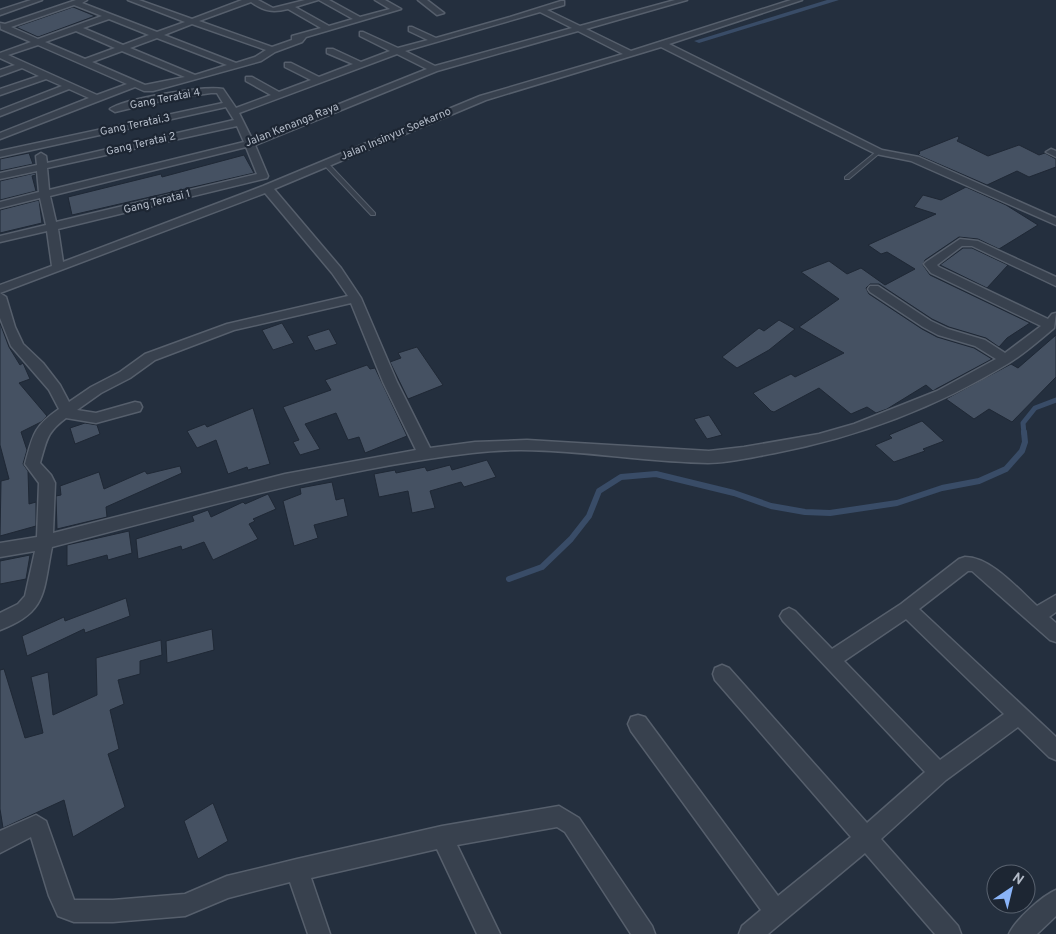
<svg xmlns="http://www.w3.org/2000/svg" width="1056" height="934" font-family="Overpass,sans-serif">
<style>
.water{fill:#394c67}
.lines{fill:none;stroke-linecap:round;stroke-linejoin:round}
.stream-far1{stroke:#394c67;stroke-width:5}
.stream{stroke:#394c67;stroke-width:6}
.building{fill:#455162;stroke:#1f2835}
.service-casing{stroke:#565f6c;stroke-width:2}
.minor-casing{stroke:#565f6c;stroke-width:3}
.service{fill:#38414e;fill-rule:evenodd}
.minor{fill:#38414e;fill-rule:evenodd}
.labels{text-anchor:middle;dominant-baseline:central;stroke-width:4.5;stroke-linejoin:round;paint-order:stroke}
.far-street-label{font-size:11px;fill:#b4bcc9;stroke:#1d2633}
</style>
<rect width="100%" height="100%" fill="#242f3e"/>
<path class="water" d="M827 0H839L699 43 694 41Z"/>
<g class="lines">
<path class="stream-far1" d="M1024 434 1023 423 1035 408 1056 400"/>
<path class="stream" d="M509 579 542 567 571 539 589 516 599 491 621 477 656 474 734 493 771 506 805 512 830 513 897 503 942 488 979 481 1006 469 1022 451 1025 442 1024 432"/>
</g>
<g class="building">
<path d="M73 7 95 16 38 37 16 27Z"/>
<path d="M958 136 959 138 957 141 988 156 1019 145 1039 155 1045 153 1056 159V167L1029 177 1017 171 987 185 918 155 920 153 918 152Z"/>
<path d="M29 153 33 164 0 171V159Z"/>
<path d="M244 155 254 173 72 215 68 197 161 174 162 177Z"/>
<path d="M35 173 36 175 32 176 36 191 0 200V181Z"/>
<path d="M966 187 1006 205 1038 225 999 249 978 239 959 237 925 260 923 265 930 275 1030 323 1007 338 999 347 986 338 949 327 932 319 879 284H870L866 288 869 294 922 329 937 337 974 348 992 359 936 389 933 391 926 385 887 409 876 413 867 407 851 414 819 388 774 412 771 411 753 393 791 374 795 377 844 353 799 327 839 299 801 272 829 261 847 274 861 268 885 285 915 269 887 252 881 254 868 245 936 214 914 207 923 195 941 200Z"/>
<path d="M39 200 42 223 0 233V210Z"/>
<path d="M963 248H972L1008 265 987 288 940 265Z"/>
<path d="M779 320 795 329 769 350 737 368 722 357 759 328 764 331Z"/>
<path d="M0 323 9 347 20 365 23 363 30 379 19 383 47 416 41 422 21 432 27 450 23 464 28 471 29 504 36 502V526L0 536 1 481 9 479 0 445Z"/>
<path d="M282 323 294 343 273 350 262 330Z"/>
<path d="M329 329 337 344 315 351 307 336Z"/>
<path d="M1056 335V377L1012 422 989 409 974 419 946 399 1011 364 1018 368Z"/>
<path d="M417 347 443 385 408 399 390 362 401 358 398 353Z"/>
<path d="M367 365 370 369 375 368 407 436 365 453 359 437 348 440 336 413 305 424 320 449 300 455 293 442 299 440 283 407 331 390 325 380Z"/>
<path d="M253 408 270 464 248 470 247 467 228 474 216 440 197 448 187 431 205 424 207 427Z"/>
<path d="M709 415 722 435 707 439 694 419Z"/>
<path d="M922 421 944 441 923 449 925 451 894 462 875 445 892 438 889 435Z"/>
<path d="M85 423 97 425 100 434 75 444 70 428Z"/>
<path d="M487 460 496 477 464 487 461 482 430 491 435 508 412 513 408 491 379 497 374 474 395 470 396 473 425 467 427 471 450 465 452 470Z"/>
<path d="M180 466 182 473 106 507 107 517 57 529 56 496 61 495 60 486 99 472 104 489 145 471 147 474Z"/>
<path d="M332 482 336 500 344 498 348 516 314 525 318 538 294 546 283 501 301 494 300 488Z"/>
<path d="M268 494 276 509 253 519 255 521 249 524 258 539 213 560 204 542 182 550 181 546 138 559 136 539 194 521 192 516 208 510 211 517 243 502 245 504Z"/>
<path d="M129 531 132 553 108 560 107 555 67 566V545Z"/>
<path d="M30 555 26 579 0 584V561Z"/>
<path d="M126 598 130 616 85 633 84 629 27 656 22 636 64 617 65 621Z"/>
<path d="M212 629 214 650 167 663 166 641Z"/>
<path d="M161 640 162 655 140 661V674L118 680 124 704 110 710 119 749 108 754 125 807 73 837 64 800 3 828 0 809V670L4 669 25 738 43 733 31 677 48 672 53 715 97 695 96 658Z"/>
<path d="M213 803 228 841 198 859 184 821Z"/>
</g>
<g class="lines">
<g class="service-casing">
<g id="service">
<path d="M877 151 881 152 849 179H845V177Z"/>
<path d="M326 162 328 163 375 213V215H371L324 165V163Z"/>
</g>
</g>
<g class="minor-casing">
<g id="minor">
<path d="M31 0H42L0 15V10Z"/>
<path d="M76 0H87L82 3 157 32 185 22 128 0H139L192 19 242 0H258L273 8 305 0H318L295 7 329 26 353 19 319 0H329L360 17 390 9 375 0H385L401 9 306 37 302 42 275 52 261 61 153 91H144L135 87 0 139V133L89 98 69 89 0 116V110L62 86 46 79 0 95V89L39 76 22 68 0 76V70L15 65 0 58V53L31 42 1 29 0 23 5 24ZM251 2C264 11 272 13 288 9L321 28 292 36V40L272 47 199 21ZM74 5 102 16 38 39 11 27ZM109 19 149 35 123 45 83 28ZM192 24 266 50 255 57 236 63 164 35ZM76 31 115 48 85 59 45 42ZM157 38 227 65 195 75 130 48ZM38 45 127 84 97 95 8 55ZM122 51 185 77 145 85 92 62Z"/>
<path d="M418 0H427L444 13 437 15Z"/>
<path d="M675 0H687L586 29 631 51 791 0H802L669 44 882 150 919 157 1056 218V225L911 161 876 154 661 47 486 100 274 189 341 268 361 298 397 382 430 448 475 442 527 440 709 451 744 447 819 434 854 424 937 391 996 359 975 346 938 335 923 327 870 292 868 289 870 286H878L931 321 948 329 985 340 1005 353 1041 326 931 273 924 264 926 262 960 239 978 241 1056 277V286L972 246H962L937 265 939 267 1048 319 1052 314 1056 313 1054 328C1040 340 1025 353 1009 363 937 407 858 437 775 453 753 457 730 463 708 463 629 462 550 443 472 453 329 470 191 511 52 547 43 591 48 612 0 630V613L18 604 25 596 35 551 0 557V543L37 537 39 483 25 464C33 435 33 427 59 409L49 390 11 346 0 318V293L6 297 15 327 23 344 43 363 60 385 69 402 91 387 120 372 145 354 227 324 348 296 332 273 265 193 0 293V285L52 266 47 231 0 242V236L46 225 40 198 0 208V202L39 192 37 171 0 179V173L37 165 36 156 41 153 46 156 47 163 234 120 226 107 0 157V151L223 103 217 93H211L169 99 115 112 110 109C123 99 206 85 223 89L236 108 271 95 246 81V77H252L279 92 311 80 285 67V63H291L319 77 353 64 327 53V49H333L361 62 390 51 360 36V32H363L398 48 428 40 409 31V27H412L436 38 510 17 561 1H564V5L547 10 580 26ZM540 12 572 28 435 66 405 51ZM578 31 623 54 480 96 263 186 63 262 58 229 267 178 268 176 255 145 437 71ZM397 54 427 69 252 139 239 113ZM237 126 244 142 49 190 47 168ZM246 147 257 174 56 222 50 196ZM351 303 383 382 416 450 285 474 53 533 55 483 51 475 40 463C47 440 46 433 66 418L96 423 140 411 142 407 140 403 135 402 96 413 77 410 101 393 130 378 155 360 234 330Z"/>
<path d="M1051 149 1056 151V157L1046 152Z"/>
<path d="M965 557C991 557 1018 589 1037 606L1056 595V612L1049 617 1056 623V642L1050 640 972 571H968L919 609 1056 737V760L1049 757 1018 727 946 780 881 839 958 926 961 934H935L865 853 768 934H739L742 926 761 910 631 731 628 724 631 717 638 715 645 717 778 896 851 837 715 680 713 674 715 668 722 665 729 668 867 823 925 772 783 621 780 616 783 611 789 608 795 611 832 649 901 604 959 559ZM906 619 1004 714 940 760 844 661Z"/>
<path d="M559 806 579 818 652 926 655 934H631L565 832 557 827 457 845 500 934H477L437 849 311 878 330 934H308L290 882 228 898 185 916 113 922H74L58 916 49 896 31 837 0 853V831L36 815 46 821 74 900H113L185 894 227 876 297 859 442 826Z"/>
<path d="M1056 890V916L1037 934H1009C1015 920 1042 896 1056 890Z"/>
</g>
</g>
<use href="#service" class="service"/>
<use href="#minor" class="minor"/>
</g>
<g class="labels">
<g class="far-street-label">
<text transform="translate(165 99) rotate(-11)">Gang Teratai 4</text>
<text transform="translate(135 125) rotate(-12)">Gang Teratai.3</text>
<text transform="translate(292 125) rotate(-22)">Jalan Kenanga Raya</text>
<text transform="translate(396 134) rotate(-23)">Jalan Insinyur Soekarno</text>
<text transform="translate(141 144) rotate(-13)">Gang Teratai 2</text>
<text transform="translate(157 202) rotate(-14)">Gang Teratai 1</text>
</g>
</g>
<g transform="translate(1011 889) rotate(35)"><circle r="24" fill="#1d2633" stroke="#59626f"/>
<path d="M0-4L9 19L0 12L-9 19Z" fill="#8ab4f8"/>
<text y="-8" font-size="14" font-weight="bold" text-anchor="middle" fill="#b4bcc9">N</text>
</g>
</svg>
